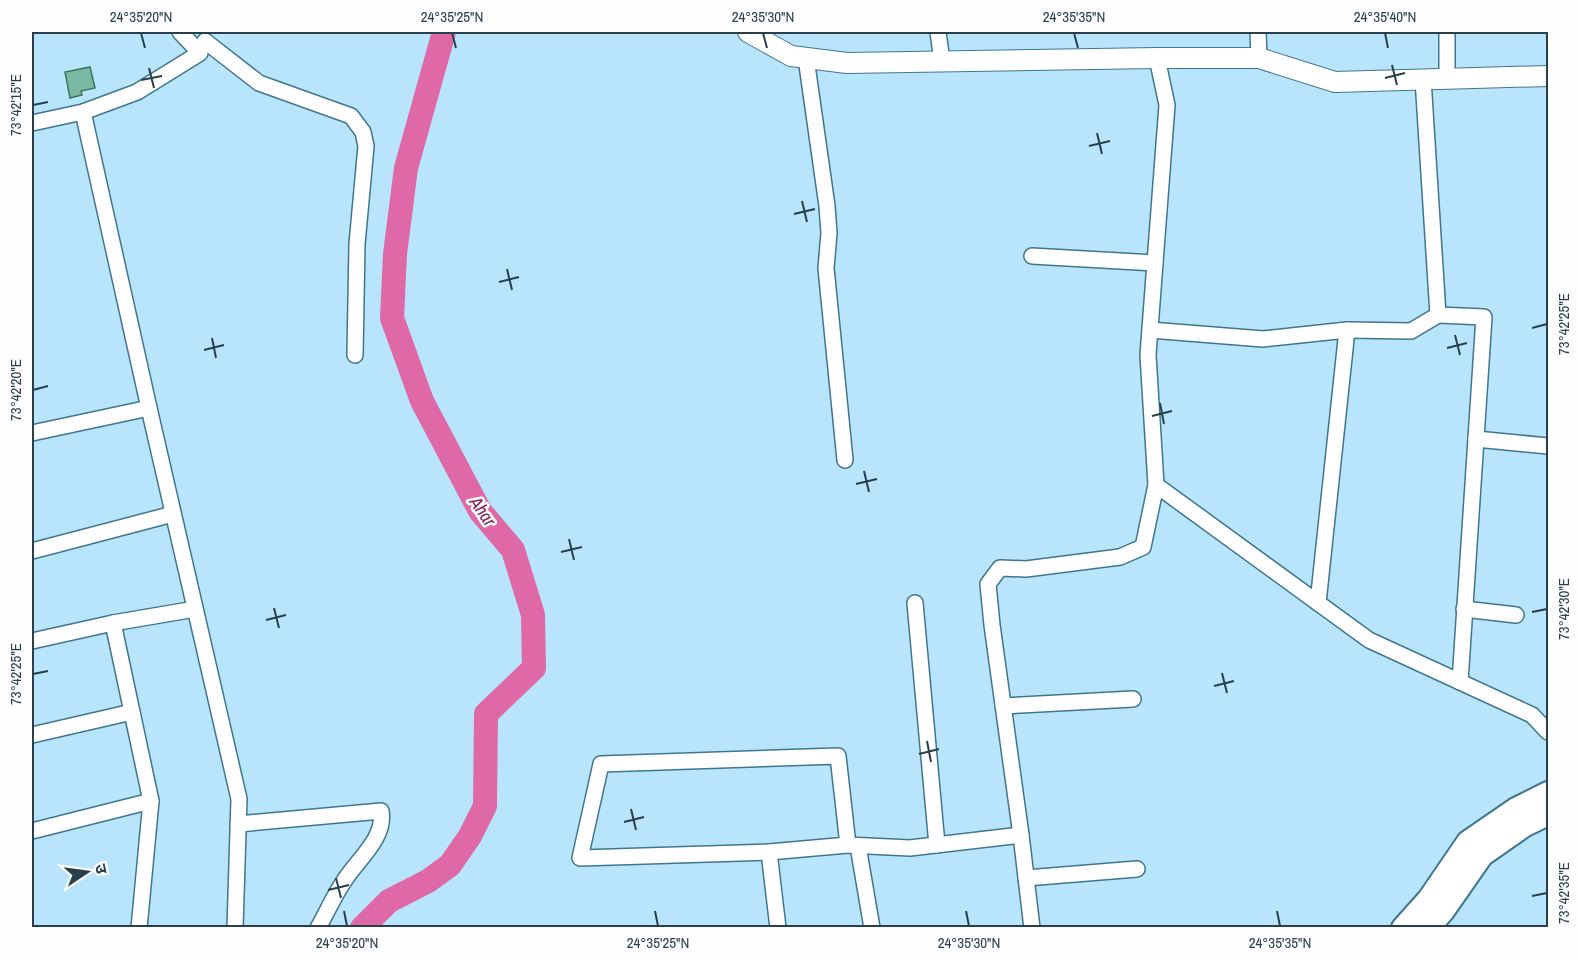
<svg xmlns="http://www.w3.org/2000/svg" width="1580" height="959" font-family="'Archivo Narrow','Noto Sans Devanagari',sans-serif">
<style>
.lines{fill:none;stroke-linecap:round;stroke-linejoin:round}
.river{stroke:#df69a6;stroke-width:24}
.building{fill:#7bb8a2;stroke:#3a7562;stroke-width:1.5}
.minor-casing{stroke:#3f768f;stroke-width:18}
.tertiary-casing{stroke:#3f768f;stroke-width:22}
.secondary-casing{stroke:#3f768f;stroke-width:26}
.minor{stroke:#fff;stroke-width:15}
.tertiary{stroke:#fff;stroke-width:20}
.secondary{stroke:#fff;stroke-width:22}
.ticks{fill:none;stroke:#29404c;stroke-width:2}
.labels{text-anchor:middle;dominant-baseline:central;stroke-width:5;stroke-linejoin:round;paint-order:stroke}
.water-label{font-size:18px;font-style:italic;fill:#851b5a;stroke:#fefefe}
.neatline{fill:none;stroke:#29404c;stroke-width:2}
.ticks-label{font-size:15px;text-anchor:middle;fill:#29404c}
</style>
<rect width="100%" height="100%" fill="#b8e5fc"/>
<g class="lines">
<path class="river" d="M362 928 389 901 428 881 450 865 470 836 485 806 486 714 534 668 533 615 513 550 480 511 422 401 392 318 395 254 406 168 444 32"/>
</g>
<path class="building" d="M90 67 95 88 81 91 82 95 70 98 65 72Z"/>
<g class="lines">
<g class="minor-casing">
<g id="minor">
<path d="M938 32 942 61"/>
<path d="M1258 32 1259 58"/>
<path d="M1447 32V79"/>
<path d="M205 41 259 83 351 116 363 132 366 146 357 244 355 355"/>
<path d="M806 58 827 206 829 233 826 268 845 460"/>
<path d="M1157 58 1167 105 1148 355 1156 485 1369 640 1532 715 1548 732"/>
<path d="M1423 79 1438 315 1484 317 1460 682"/>
<path d="M83 112 149 408 239 799 235 928"/>
<path d="M32 123 83 112 137 92 200 53 180 32"/>
<path d="M1032 256 1155 263"/>
<path d="M1150 330 1263 339 1347 330 1318 603"/>
<path d="M1347 330 1411 331 1438 315"/>
<path d="M32 433 149 408"/>
<path d="M1476 439 1548 446"/>
<path d="M32 551 173 514"/>
<path d="M915 603 937 845"/>
<path d="M1464 609 1516 615"/>
<path d="M113 623 195 609"/>
<path d="M32 641 113 623 151 801 32 831"/>
<path d="M1003 706 1133 699"/>
<path d="M32 735 132 712"/>
<path d="M238 824 381 811C386 838 357 860 344 881 334 896 327 912 318 928"/>
<path d="M1021 835 992 625 988 584 1000 568 1026 569 1120 557 1143 547 1156 485"/>
<path d="M848 845 838 756 601 764 580 858 769 852 848 845 910 848 1021 835 1032 928"/>
<path d="M858 846 872 928"/>
<path d="M769 852 778 928"/>
<path d="M1026 878 1137 869"/>
<path d="M139 928 151 801"/>
</g>
</g>
<g class="tertiary-casing">
<path id="tertiary" d="M748 32 791 56 847 63 1157 58H1259L1335 82 1548 76"/>
</g>
<g class="secondary-casing">
<g id="secondary">
<path d="M1403 928 1429 899 1468 842 1516 809 1548 793"/>
<path d="M1428 928 1443 911 1482 855 1525 825 1548 814"/>
</g>
</g>
<use href="#minor" class="minor"/>
<use href="#tertiary" class="tertiary"/>
<use href="#secondary" class="secondary"/>
</g>
<path class="ticks" d="M141 33 145 48M452 33 456 48M763 33 767 48M1074 33 1078 48M1385 33 1388 48M1392 65 1397 85M149 68 154 88M1385 78 1405 73M141 80 162 76M33 105 48 102M1097 133 1102 154M1089 146 1110 141M802 201 807 222M794 214 815 209M507 269 512 290M499 282 519 277M1532 328 1547 324M1455 335 1460 355M212 338 216 358M1447 348 1467 343M204 350 224 345M33 390 48 386M1160 403 1164 424M1152 416 1172 411M864 471 869 492M856 484 877 479M569 539 574 560M561 552 582 547M274 608 279 628M1532 612 1547 609M266 620 286 615M1222 673 1227 693M33 674 48 671M1214 686 1234 681M927 741 931 762M919 754 939 749M631 809 636 830M624 822 644 817M336 878 341 898M328 890 349 885M1532 896 1547 893M344 911 347 926M655 911 658 926M966 911 969 926M1277 911 1280 926"/>
<g class="labels">
<g class="water-label">
<text transform="translate(483 511) rotate(55)">Ahar</text>
</g>
</g>
<rect width="1580" height="959" fill="none" stroke="#fefefe" stroke-width="66"/>
<g transform="translate(87 872) rotate(77)" stroke="#fefefe" stroke-width="4.5" paint-order="stroke">
<path d="M0-4.5L10 22L0 15L-10 22Z" fill="#29404c"/>
<text y="-9" font-size="16" font-weight="bold" text-anchor="middle" fill="#29404c">उ</text>
</g>
<rect x="33" y="33" width="1514" height="893" class="neatline"/>
<g class="ticks-label">
<text x="141" y="22">24°35'20"N</text>
<text x="452" y="22">24°35'25"N</text>
<text x="763" y="22">24°35'30"N</text>
<text x="1074" y="22">24°35'35"N</text>
<text x="1385" y="22">24°35'40"N</text>
<text transform="translate(16 105) rotate(-90)" y="5">73°42'15"E</text>
<text transform="translate(1564 324) rotate(-90)" y="5">73°42'25"E</text>
<text transform="translate(16 390) rotate(-90)" y="5">73°42'20"E</text>
<text transform="translate(1564 609) rotate(-90)" y="5">73°42'30"E</text>
<text transform="translate(16 674) rotate(-90)" y="5">73°42'25"E</text>
<text transform="translate(1564 893) rotate(-90)" y="5">73°42'35"E</text>
<text x="347" y="948">24°35'20"N</text>
<text x="658" y="948">24°35'25"N</text>
<text x="969" y="948">24°35'30"N</text>
<text x="1280" y="948">24°35'35"N</text>
</g>
</svg>
